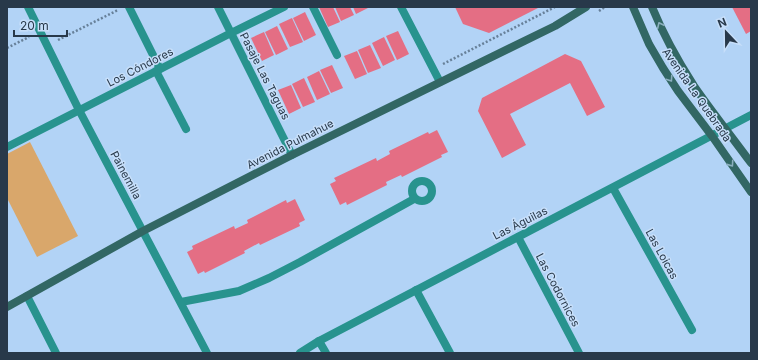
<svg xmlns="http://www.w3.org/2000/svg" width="758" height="360" font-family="Inter,sans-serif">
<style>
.green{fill:#d9a76b}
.building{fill:#e46e84}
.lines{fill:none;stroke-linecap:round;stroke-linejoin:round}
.path{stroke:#678099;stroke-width:2.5;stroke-dasharray:2 2;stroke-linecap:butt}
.lane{stroke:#28938e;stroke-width:8}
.street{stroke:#28938e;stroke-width:8}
.secondary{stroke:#326764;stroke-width:8}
.oneway{stroke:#8bafbe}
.labels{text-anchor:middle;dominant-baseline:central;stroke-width:3;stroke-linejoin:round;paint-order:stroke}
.street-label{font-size:11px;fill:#28394a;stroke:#c7dffa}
</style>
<rect width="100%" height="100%" fill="#b2d3f6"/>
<path class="green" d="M30 142 78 236 37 257 7 198V154Z"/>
<g class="building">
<path d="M319 7H333L340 22 328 27Z"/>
<path d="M335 7H350L354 15 341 21Z"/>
<path d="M353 7H368V8L356 14Z"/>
<path d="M455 7H540L489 33 463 24Z"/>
<path d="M732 7H751V31L746 34Z"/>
<path d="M305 12 316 35 304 41 293 18Z"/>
<path d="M292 18 303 42 290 47 279 24Z"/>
<path d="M277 26 288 49 276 55 265 32Z"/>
<path d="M398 31 409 54 397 60 386 36Z"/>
<path d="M264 32 274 55 262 61 251 38Z"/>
<path d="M384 37 395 60 383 66 372 43Z"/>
<path d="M370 45 381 68 368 73 358 50Z"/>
<path d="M357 51 367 74 355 79 344 56Z"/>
<path d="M565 54 581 61 605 107 587 116 570 83 510 114 526 145 502 158 478 111 482 98Z"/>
<path d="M332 65 343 88 331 93 320 70Z"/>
<path d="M319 71 330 94 317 100 307 77Z"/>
<path d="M304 78 315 102 303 107 292 84Z"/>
<path d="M291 85 301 108 289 114 278 90Z"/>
<path d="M437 130 448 152 441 155 442 157 402 177 401 175 386 182 387 185 347 205 346 202 340 205 330 184 336 181 334 178 376 158 377 161 390 154 389 151 428 132 429 134Z"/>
<path d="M295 199 305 220 299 223 300 226 260 245 259 243 244 251 245 253 205 273 204 271 198 274 187 252 193 249 192 246 234 226 235 229 248 223 247 220 286 200 287 203Z"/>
</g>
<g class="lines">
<g class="path">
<path d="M599 11 605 7"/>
<path d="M58 40 118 10"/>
<path d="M7 48 29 37"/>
<path d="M443 64 555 7"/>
</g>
<g class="lane">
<path d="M129 7 160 69"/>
<circle cx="422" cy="191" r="10"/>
<path d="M181 302 239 291 269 278 300 262 414 199"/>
</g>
<g class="street">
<path d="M28 7 79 110 207 353"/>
<path d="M218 7 292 155"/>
<path d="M313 7 337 55"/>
<path d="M401 7 440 82"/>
<path d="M156 71 186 129"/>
<path d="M7 147 231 33 284 7"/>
<path d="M613 188 692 330"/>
<path d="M518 237 579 353"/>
<path d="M416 290 450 353"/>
<path d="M27 296 56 353"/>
<path d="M319 341 326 353"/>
<path d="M300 353 319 341 751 115"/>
</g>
<g class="secondary">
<path d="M633 7 649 44 663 68 678 91 712 136 751 192"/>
<path d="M652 7C663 34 678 61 694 86 712 112 732 137 751 163"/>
<path d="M7 307 143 231 292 155 555 26 586 7"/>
</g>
</g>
<defs><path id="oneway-chevron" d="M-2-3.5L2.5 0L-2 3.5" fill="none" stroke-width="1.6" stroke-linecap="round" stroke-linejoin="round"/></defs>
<g class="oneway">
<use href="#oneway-chevron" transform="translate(660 25) rotate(-115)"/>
<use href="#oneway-chevron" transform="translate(670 79) rotate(56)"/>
<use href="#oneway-chevron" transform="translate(731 164) rotate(55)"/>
</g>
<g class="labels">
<g class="street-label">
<text transform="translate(140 67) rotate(-27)">Los Cóndores</text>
<text transform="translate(265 76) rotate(63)">Pasaje Las Taguas</text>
<text transform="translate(697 95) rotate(55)">Avenida La Quebrada</text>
<text transform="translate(290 144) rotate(-27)">Avenida Pulmahue</text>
<text transform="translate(126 175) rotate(62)">Painemilla</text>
<text transform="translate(520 223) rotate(-27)">Las Águilas</text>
<text transform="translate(662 254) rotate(61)">Las Loicas</text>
<text transform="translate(558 290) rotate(62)">Las Codornices</text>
</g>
</g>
<rect width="758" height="360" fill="none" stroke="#28394a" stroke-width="16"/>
<g transform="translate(726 32) rotate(338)" stroke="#c7dffa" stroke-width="3" paint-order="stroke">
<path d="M0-3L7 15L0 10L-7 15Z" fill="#28394a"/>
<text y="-6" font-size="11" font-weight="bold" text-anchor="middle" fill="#28394a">N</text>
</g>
<path d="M14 30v6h53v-6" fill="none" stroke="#28394a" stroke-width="2"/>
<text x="20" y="30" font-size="12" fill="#28394a" stroke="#c7dffa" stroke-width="3" paint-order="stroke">20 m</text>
</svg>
